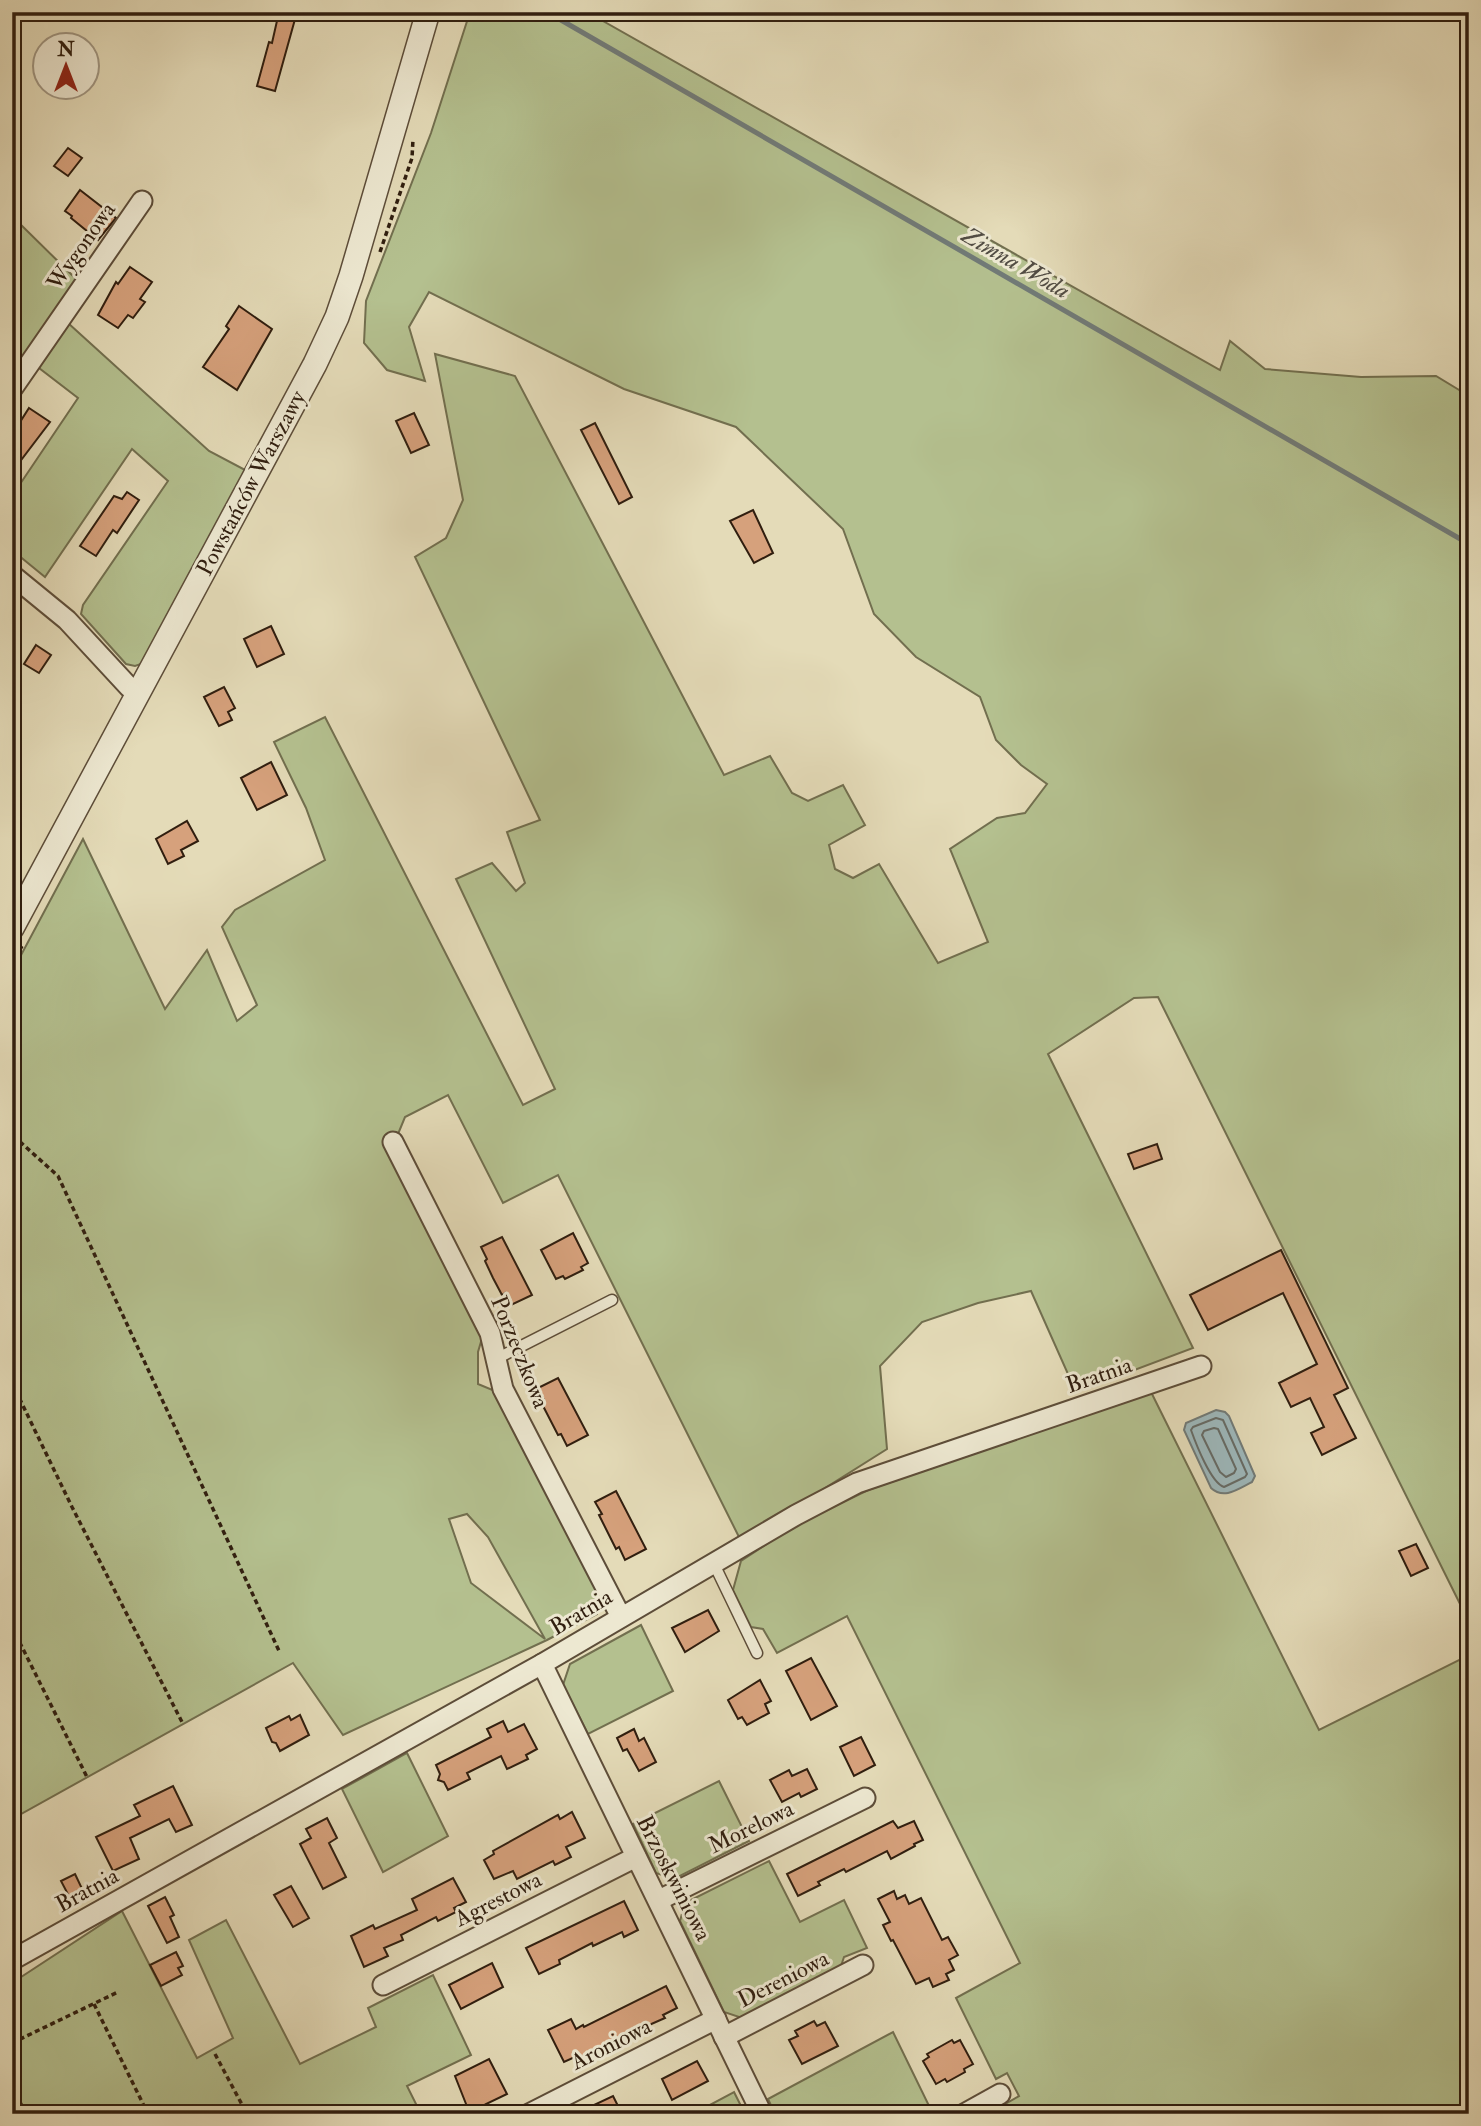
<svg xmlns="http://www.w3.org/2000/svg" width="1481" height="2126" font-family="'IM FELL Double Pica',serif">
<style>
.green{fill:#b4c08f;stroke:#726f4f;stroke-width:2;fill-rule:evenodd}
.water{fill:#9db8bc;stroke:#717a77;stroke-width:2}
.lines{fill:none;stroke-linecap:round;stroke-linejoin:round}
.shore{stroke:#666b66;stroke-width:2}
.stream{stroke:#717a77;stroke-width:5}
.building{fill:#d6a17c;stroke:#301e0f;stroke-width:2}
.service-casing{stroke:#5d4d39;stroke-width:13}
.minor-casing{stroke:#5d4d39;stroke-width:23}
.tertiary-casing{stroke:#5d4d39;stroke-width:26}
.path{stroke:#301e0f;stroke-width:3.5;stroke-dasharray:5 3.5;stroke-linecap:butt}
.service{stroke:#ede8d1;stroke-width:10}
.minor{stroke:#ede8d1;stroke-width:19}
.tertiary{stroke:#ede8d1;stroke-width:23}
.labels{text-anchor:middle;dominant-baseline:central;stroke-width:6;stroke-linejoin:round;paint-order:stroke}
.street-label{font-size:23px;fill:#301e0f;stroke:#ede8d1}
.water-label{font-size:24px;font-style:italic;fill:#514c43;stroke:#ede8d1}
</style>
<rect width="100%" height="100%" fill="#e4dbb8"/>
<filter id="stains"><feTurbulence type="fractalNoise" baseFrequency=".00286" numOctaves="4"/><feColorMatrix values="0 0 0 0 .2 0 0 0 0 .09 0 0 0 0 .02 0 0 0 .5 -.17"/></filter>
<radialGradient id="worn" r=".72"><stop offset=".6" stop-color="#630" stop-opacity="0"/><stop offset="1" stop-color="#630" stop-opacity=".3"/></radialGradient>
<g class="green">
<path d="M470 12H587L1220 370 1230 341 1265 369 1361 377 1436 376 1469 396V1622L1158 997 1134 998 1048 1054 1193 1348 1076 1392 1031 1291 978 1303 922 1322 880 1366 887 1449 741 1541 558 1175 503 1203 448 1095 405 1117 398 1134 483 1335 478 1352V1384L495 1391 600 1595 597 1614 547 1640 343 1735 293 1663 12 1819V972L83 839 165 1009 207 950 237 1021 257 1005 222 927 235 910 325 860 306 808 274 742 325 717 523 1105 555 1089 456 879 492 863 516 891 525 883 507 832 540 820 415 557 446 538 463 500 435 354 515 376 724 775 770 756 792 793 808 801 843 785 865 825 829 845 835 869 853 878 879 864 938 963 988 942 950 849 997 818 1025 813 1047 784 1021 765 996 740 980 697 916 657 874 614 843 529 736 427 624 389 429 292 409 327 425 381 387 370 364 343 366 301 431 133ZM467 1514 488 1537 545 1639 471 1583 449 1519Z"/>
<path d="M12 216 77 280 12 378Z"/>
<path d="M68 323 209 451 247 471 141 664 135 666 126 664 81 614 83 605 168 481 132 449 45 577 12 550V496L78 398 39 368Z"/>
<path d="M1151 1392 1319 1730 1469 1655V2114H988L1019 2096 1007 2073 996 2079 956 1998 1020 1963 847 1616 777 1653 763 1629 751 1627 733 1590 741 1561 791 1528 868 1490Z"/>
<path d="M641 1625 673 1691 588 1734 563 1685 570 1664Z"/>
<path d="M407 1753 448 1836 383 1872 342 1789Z"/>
<path d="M719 1781 749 1841 674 1879 656 1873 633 1824Z"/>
<path d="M769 1861 800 1922 844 1900 867 1948 844 1957 840 1969 742 2018 724 2012 680 1921 685 1903Z"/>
<path d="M122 1911 197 2058 233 2038 189 1940 226 1920 300 2064 376 2027 368 2008 433 1975 471 2055 407 2086 421 2114H12V1983Z"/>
<path d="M893 2032 933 2114H775L768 2099Z"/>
<path d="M734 2092 745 2114H693Z"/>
</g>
<path class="water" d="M1216 1410 1225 1412 1229 1416 1255 1476 1252 1482C1238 1489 1224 1500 1211 1488L1184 1430 1186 1423Z"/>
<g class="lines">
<g class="shore">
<path d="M1216 1418 1223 1420 1247 1474 1245 1477 1224 1487C1211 1483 1196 1444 1191 1430L1193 1427Z"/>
<path d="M1214 1428 1218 1429 1236 1469 1234 1473 1226 1477 1220 1472 1202 1435 1204 1431Z"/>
</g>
<path class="stream" d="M547 12 1469 544"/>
</g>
<g class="building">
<path d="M279 12H297L275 91 257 86 269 42 272 43Z"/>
<path d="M68 148 82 158 68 176 54 166Z"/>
<path d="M80 190 116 218 98 240 71 218 72 216 65 211Z"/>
<path d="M130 267 152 282 140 299 145 302 133 318 128 315 118 328 98 315 116 282 118 284Z"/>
<path d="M239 306 272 329 237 390 203 367 229 329 226 326Z"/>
<path d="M29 408 50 422 12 472V428L17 420 20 422Z"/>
<path d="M414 413 429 445 411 453 396 421Z"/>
<path d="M595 423 632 497 619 504 581 430Z"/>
<path d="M127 492 139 500 117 533 113 530 96 556 80 546 114 496 122 499Z"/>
<path d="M753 510 773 553 754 563 730 521Z"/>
<path d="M271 626 284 654 257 667 244 639Z"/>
<path d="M36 645 51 655 39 673 24 664Z"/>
<path d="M224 687 235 708 228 712 232 720 219 726 204 697Z"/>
<path d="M271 762 287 795 257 810 241 778Z"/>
<path d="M187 821 198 841 181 850 184 856 168 864 156 839Z"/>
<path d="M1157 1144 1162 1159 1134 1169 1128 1154Z"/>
<path d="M573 1233 588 1263 581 1267 583 1270 565 1279 563 1276 556 1279 541 1250Z"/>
<path d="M502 1237 532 1295 511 1305 505 1293 502 1295 493 1278 485 1261 487 1259 481 1247Z"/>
<path d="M1281 1250 1348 1388 1334 1395 1356 1438 1322 1455 1311 1433 1324 1427 1310 1398 1291 1407 1279 1383 1317 1364 1283 1293 1208 1330 1190 1295Z"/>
<path d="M558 1378 588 1435 567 1446 561 1434 558 1435 541 1402 544 1400 538 1388Z"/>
<path d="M616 1491 646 1549 625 1560 619 1547 616 1549 599 1515 602 1514 595 1502Z"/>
<path d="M1416 1544 1428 1568 1411 1576 1399 1551Z"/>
<path d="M708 1610 719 1631 685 1652 672 1628Z"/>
<path d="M811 1658 837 1706 811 1720 786 1671Z"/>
<path d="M760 1680 771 1701 765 1704 769 1713 747 1725 742 1717 738 1719 728 1700Z"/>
<path d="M300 1715 309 1735 280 1751 276 1743 272 1742 266 1728 289 1716 291 1720Z"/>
<path d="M503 1721 508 1732 524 1724 537 1749 526 1755 528 1759 507 1769 501 1756 467 1773 470 1779 448 1790 444 1782 438 1780 440 1774 436 1765 491 1737 487 1729Z"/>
<path d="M634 1729 639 1741 644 1738 656 1762 639 1771 627 1749 623 1751 617 1738Z"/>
<path d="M861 1737 875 1765 854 1776 840 1747Z"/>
<path d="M807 1769 817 1789 801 1797 799 1793 782 1802 770 1780 789 1770 792 1776Z"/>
<path d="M173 1786 192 1825 176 1832 169 1819 130 1838 139 1859 113 1871 96 1837 140 1816 134 1805Z"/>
<path d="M572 1812 585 1838 566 1847 571 1857 555 1865 553 1861 517 1879 513 1871 494 1879 484 1860 494 1854 493 1851 558 1815 560 1819Z"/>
<path d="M327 1818 337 1838 329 1843 346 1877 323 1889 300 1844 311 1838 306 1829Z"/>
<path d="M893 1821 898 1828 914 1821 923 1840 914 1844 915 1846 891 1859 887 1851 846 1872 844 1869 818 1882 820 1885 798 1896 787 1874Z"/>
<path d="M75 1874 85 1895 72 1902 61 1881Z"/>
<path d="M453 1878 466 1902 454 1908 456 1912 438 1921 436 1917 401 1935 403 1940 384 1948 388 1956 364 1967 351 1936 373 1925 375 1929 417 1910 412 1899Z"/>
<path d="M291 1886 309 1918 293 1927 274 1895Z"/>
<path d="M894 1891 897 1899 905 1895 909 1904 921 1898 942 1940 948 1937 958 1955 949 1960 954 1970 946 1974 949 1980 933 1987 929 1978 916 1984 893 1940 891 1941 883 1925 890 1922 878 1899Z"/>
<path d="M165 1897 174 1915 170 1917 179 1937 167 1943 148 1906Z"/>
<path d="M624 1901 638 1930 624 1937 622 1932 593 1946 592 1943 559 1960 560 1964 539 1974 526 1948Z"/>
<path d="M176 1952 183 1966 178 1968 182 1975 161 1986 150 1965Z"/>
<path d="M492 1963 503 1987 461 2009 449 1985Z"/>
<path d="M666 1986 677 2008 663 2015 665 2018 631 2033 630 2031 579 2059 577 2056 564 2062 548 2030 571 2019 576 2029 583 2025 584 2027Z"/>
<path d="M814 2021 817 2026 825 2022 838 2046 802 2064 789 2040 798 2036 795 2031Z"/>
<path d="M952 2040 954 2043 960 2040 973 2064 964 2069 965 2072 947 2082 945 2079 936 2084 923 2061 929 2057 927 2054Z"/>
<path d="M489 2059 507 2094 486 2104 488 2106 470 2114 455 2076Z"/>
<path d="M697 2061 708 2081 672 2100 662 2079Z"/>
<path d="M613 2096 622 2114H575Z"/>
</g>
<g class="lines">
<g class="service-casing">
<g id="service">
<path d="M496 1359 612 1300"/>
<path d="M714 1564 757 1653"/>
</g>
</g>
<g class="minor-casing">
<g id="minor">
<path d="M12 389 142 201"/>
<path d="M12 575 67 620 129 687 138 694"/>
<path d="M393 1142 490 1333 503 1389 621 1617"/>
<path d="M542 1664 762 2114"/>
<path d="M659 1900 865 1798"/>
<path d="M12 1960 542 1664 796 1515 857 1483 1201 1366"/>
<path d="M383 1985 636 1857"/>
<path d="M724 2037 863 1965"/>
<path d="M529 2114 716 2019"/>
<path d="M964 2114 1000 2094"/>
</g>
</g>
<g class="tertiary-casing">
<path id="tertiary" d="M12 928 315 364 337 317 351 276 428 12"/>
</g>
<g class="path">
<path d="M380 252 412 158 413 139"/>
<path d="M12 963 22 946"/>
<path d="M12 1141 18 1140 58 1176 280 1653"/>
<path d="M12 1383 72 1507 183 1724"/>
<path d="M12 1627 87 1777"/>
<path d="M94 2004 148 2114"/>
<path d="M12 2043 118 1992"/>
<path d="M215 2054 247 2114"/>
<path d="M12 2086 26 2114"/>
</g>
<use href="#service" class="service"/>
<use href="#minor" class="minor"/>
<use href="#tertiary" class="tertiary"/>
</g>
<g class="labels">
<g class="street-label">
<text transform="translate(81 246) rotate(-55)">Wygonowa</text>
<text transform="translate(251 483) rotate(-62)">Powstańców Warszawy</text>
<text transform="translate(520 1352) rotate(68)">Porzeczkowa</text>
<text transform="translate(1099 1375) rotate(-19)">Bratnia</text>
<text transform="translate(581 1612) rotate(-31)">Bratnia</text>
<text transform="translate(751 1827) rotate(-26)">Morelowa</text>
<text transform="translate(674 1878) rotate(63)">Brzoskwiniowa</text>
<text transform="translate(87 1890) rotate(-29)">Bratnia</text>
<text transform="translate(498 1899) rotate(-27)">Agrestowa</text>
<text transform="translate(783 1979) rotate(-27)">Dereniowa</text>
<text transform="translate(611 2044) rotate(-27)">Aroniowa</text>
</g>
<g class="water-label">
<text transform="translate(1016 263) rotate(30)">Zimna Woda</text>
</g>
</g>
<rect width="1481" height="2126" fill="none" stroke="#e4dbb8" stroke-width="42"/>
<rect x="14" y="14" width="1453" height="2098" fill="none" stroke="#301e0f" stroke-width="3.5"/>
<rect x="21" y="21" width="1439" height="2084" fill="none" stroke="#301e0f" stroke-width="2"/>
<g transform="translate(66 66)"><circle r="33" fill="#ede8d1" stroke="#a19783" stroke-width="2"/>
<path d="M0-5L12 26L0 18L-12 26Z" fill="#8f2418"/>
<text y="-10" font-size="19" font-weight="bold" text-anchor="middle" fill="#301e0f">N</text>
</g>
<rect width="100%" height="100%" filter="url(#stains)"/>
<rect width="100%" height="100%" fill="url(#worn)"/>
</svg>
